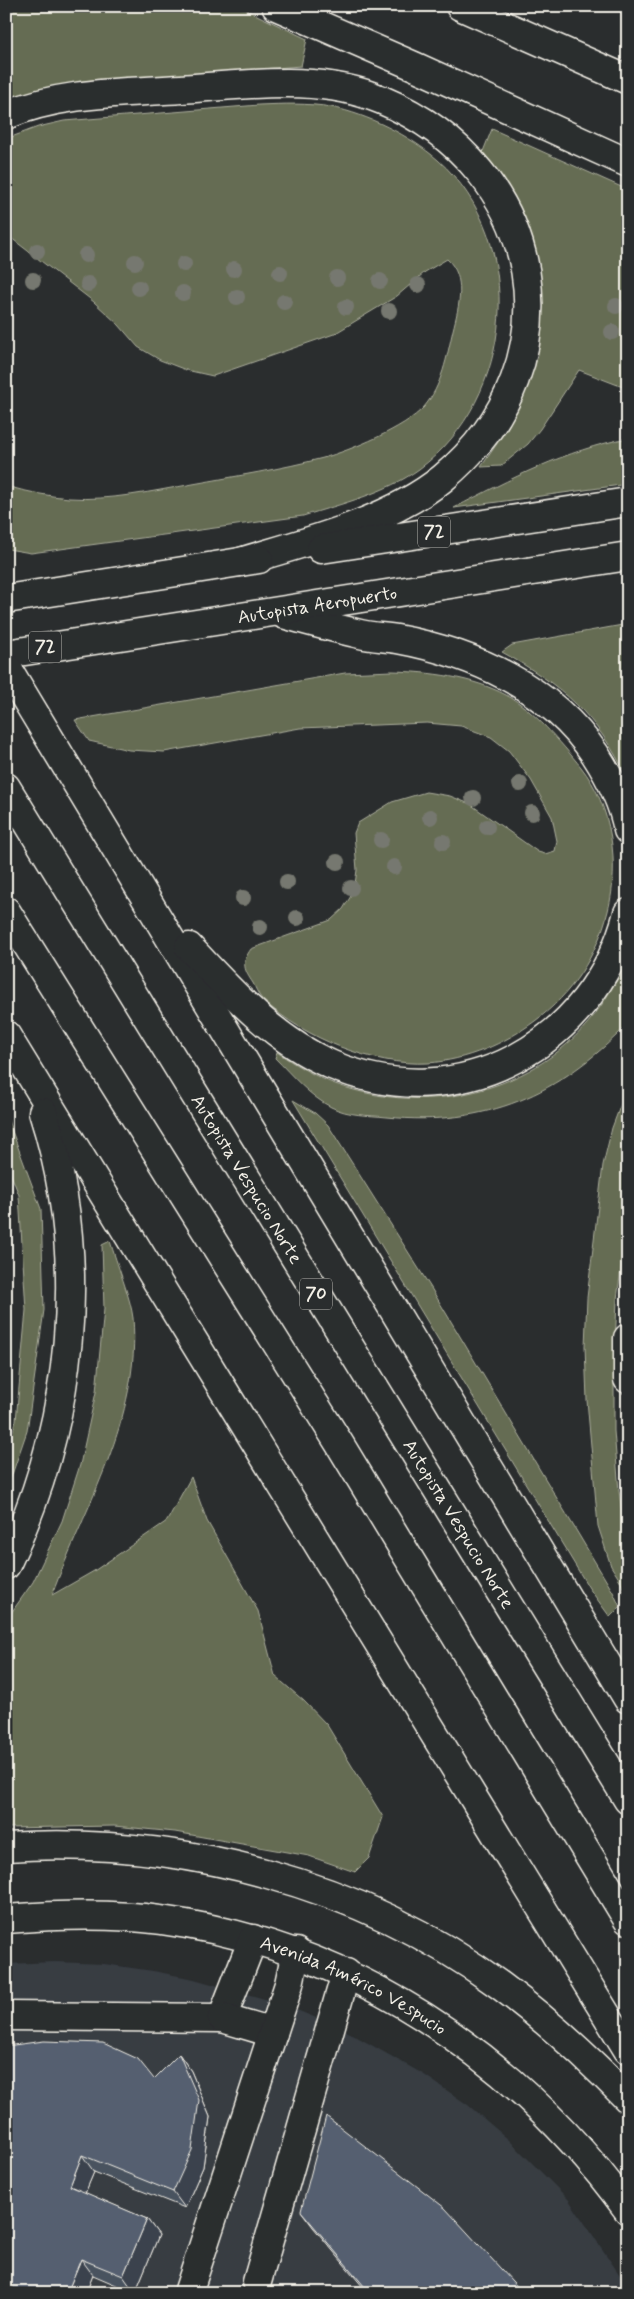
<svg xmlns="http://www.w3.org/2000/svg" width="634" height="2299" font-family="Mynerve,sans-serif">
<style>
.built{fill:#373c42}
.green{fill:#656c52;stroke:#acae9d}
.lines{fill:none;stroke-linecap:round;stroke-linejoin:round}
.minor-casing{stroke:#f4f1e8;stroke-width:31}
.highway-casing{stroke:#f4f1e8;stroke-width:31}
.minor{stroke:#2a2d2e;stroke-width:28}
.highway{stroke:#2a2d2e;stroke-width:28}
.tree{fill:#76786f}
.wall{fill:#48525f;stroke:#f4f1e8}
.shaded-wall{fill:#3b424e;stroke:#f4f1e8}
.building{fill:#545f6f;stroke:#f4f1e8}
.labels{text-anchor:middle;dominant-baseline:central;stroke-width:4.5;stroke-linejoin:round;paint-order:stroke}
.shield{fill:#2a2d2e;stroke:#b7b6b0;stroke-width:1}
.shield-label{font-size:18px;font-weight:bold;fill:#f4f1e8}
.street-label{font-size:19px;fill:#f4f1e8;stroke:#2a2d2e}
</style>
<rect width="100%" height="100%" fill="#2a2d2e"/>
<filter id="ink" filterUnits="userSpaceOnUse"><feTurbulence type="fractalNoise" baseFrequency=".02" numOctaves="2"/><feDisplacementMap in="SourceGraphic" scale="10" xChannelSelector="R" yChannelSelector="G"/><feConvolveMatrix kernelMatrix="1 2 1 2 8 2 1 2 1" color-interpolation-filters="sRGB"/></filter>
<g filter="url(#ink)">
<path class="built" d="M55 1962 104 1964 153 1971 194 1979 282 2004 341 2028 423 2074 468 2105 509 2140 569 2200 628 2287V2293H6V1964Z"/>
<g class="green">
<path d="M6 6H238L307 39 301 66 77 83 43 89 6 99Z"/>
<path d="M259 105C283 104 308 103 331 107 369 115 409 135 438 160 529 240 515 399 419 469 386 493 341 504 303 516L31 553 8 549 6 548V486C27 492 48 496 69 498 110 501 154 491 193 484 237 476 281 469 323 458 351 450 405 428 424 407 442 386 447 356 453 330 459 306 467 277 447 259L425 272 397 296 334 334 213 376 186 370 160 360 138 347 119 325 94 302 6 234V139L38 127 64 121Z"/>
<path d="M492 129 628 190V389L579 370 540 429 528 444 501 466 481 467 507 429 526 383 518 212 507 189 482 154Z"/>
<path d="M628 438V484L454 508C510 479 566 450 628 438Z"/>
<path d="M628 624V779C597 715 563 686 502 652L512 645Z"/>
<path d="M392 671C430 672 472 677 506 695 532 708 562 744 581 767 612 806 620 864 608 911 597 955 572 994 535 1021 504 1044 467 1060 428 1063 372 1066 305 1038 264 1001 259 997 256 989 253 983 244 970 241 963 251 949L331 920 343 909 354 891 357 870 354 833 358 823 392 802 426 792 450 796 470 804 538 852 545 854 555 851 557 841 552 817 531 780 509 751 491 737 461 726 427 723 300 728 164 752 129 750 89 741 75 720 345 673Z"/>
<path d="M628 959V1024C559 1095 486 1127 387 1117 368 1115 349 1116 331 1107 309 1096 292 1075 275 1058L277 1052C294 1064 311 1074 330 1082 429 1121 549 1090 606 998 614 985 622 973 628 959Z"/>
<path d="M628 1085V1217L617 1299 614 1371V1431L619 1491 628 1556V1603L621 1582 611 1566 598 1526 587 1400 585 1346 587 1298 603 1165 612 1128Z"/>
<path d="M293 1100 315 1113 328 1125 431 1288 613 1592 620 1607 610 1617 589 1588Z"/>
<path d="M6 1115 41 1209 44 1310 27 1431 6 1492V1451L16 1421 26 1310 19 1195 6 1162Z"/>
<path d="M110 1241C116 1262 131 1299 133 1318 141 1418 85 1505 52 1595L94 1571 167 1521 191 1477 207 1521 258 1611 275 1676 304 1701 327 1725 383 1817 369 1858 355 1872 309 1856 175 1832 114 1826 6 1828V1620L33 1582 62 1521 80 1465 96 1392 104 1309 102 1245Z"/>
</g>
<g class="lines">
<g class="minor-casing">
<g id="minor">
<path d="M460 6 628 80"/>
<path id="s1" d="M6 1919C57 1915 109 1913 161 1920 351 1946 516 2055 628 2210"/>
<path d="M6 2016 222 2018 253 1939"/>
<path d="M222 2018 273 2033"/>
<path d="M257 2282 346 1973"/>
<path d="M188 2293 289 1984 296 1952"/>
</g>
</g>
<g class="highway-casing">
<g id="highway">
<path d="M276 6 414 66 628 163"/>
<path d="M6 115C61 92 122 93 181 89 248 85 319 73 382 100 545 168 581 363 443 478 389 522 306 542 240 562"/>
<path d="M321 549 628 502"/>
<path d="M6 599 259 559"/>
<path d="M283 614C308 621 334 628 360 634 372 637 385 637 397 639 474 653 551 688 595 754 610 777 623 803 628 830"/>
<path id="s2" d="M6 654 628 556"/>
<path d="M6 666 628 1699"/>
<path id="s3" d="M6 787 628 1800"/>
<path d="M6 911 339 1443 628 1920"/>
<path d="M189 947C231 992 275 1041 332 1065 460 1119 594 1044 628 913"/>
<path d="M6 1035 628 2050"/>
<path d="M628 1338V1379"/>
<path d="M6 1565C73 1426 91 1261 43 1112"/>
<path d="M6 1847C180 1836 360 1882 501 1986 547 2020 588 2058 628 2099"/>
</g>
</g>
<use href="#minor" class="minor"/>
<use href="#highway" class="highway"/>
</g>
<g class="tree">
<circle cx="37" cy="251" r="8"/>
<circle cx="86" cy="255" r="8"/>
<circle cx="135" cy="262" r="8"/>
<circle cx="184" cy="264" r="8"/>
<circle cx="234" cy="269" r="8"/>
<circle cx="280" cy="273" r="8"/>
<circle cx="337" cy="278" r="8"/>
<circle cx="33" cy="280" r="8"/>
<circle cx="380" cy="281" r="8"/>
<circle cx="88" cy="284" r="8"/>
<circle cx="418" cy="285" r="8"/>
<circle cx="139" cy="288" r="8"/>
<circle cx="183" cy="293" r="8"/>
<circle cx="237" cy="297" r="8"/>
<circle cx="284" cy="302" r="8"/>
<circle cx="616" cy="306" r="8"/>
<circle cx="346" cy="307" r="8"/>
<circle cx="389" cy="311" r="8"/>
<circle cx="612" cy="332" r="8"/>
<circle cx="520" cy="784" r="8"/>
<circle cx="473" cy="798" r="8"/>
<circle cx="532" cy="813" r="8"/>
<circle cx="430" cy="817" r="8"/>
<circle cx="487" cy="827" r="8"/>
<circle cx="381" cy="840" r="8"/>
<circle cx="443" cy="842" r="8"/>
<circle cx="337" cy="862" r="8"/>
<circle cx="394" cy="867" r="8"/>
<circle cx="287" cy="882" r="8"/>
<circle cx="351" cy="888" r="8"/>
<circle cx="243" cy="898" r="8"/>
<circle cx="297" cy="918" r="8"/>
<circle cx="260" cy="927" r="8"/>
</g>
<g class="wall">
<path d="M6 2046 154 2079 179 2054 191 2071 210 2117 203 2167 185 2208 94 2172 85 2193 147 2219 159 2235 135 2293 93 2275 86 2293H6Z"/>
<path d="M301 2211 523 2293H368L313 2227Z"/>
</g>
<g class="shaded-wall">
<path d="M179 2054 191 2071 210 2117 203 2167 185 2208 173 2192Z"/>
<path d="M82 2155 94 2172 81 2203 70 2186Z"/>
<path d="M147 2219 159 2235 135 2293 123 2276Z"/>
<path d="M81 2259 93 2275 86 2293H67Z"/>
</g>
<g class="building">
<path d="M44 2041 103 2043 138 2059 154 2079 179 2054 199 2100 192 2150 173 2192 82 2155 70 2186 147 2219 123 2276 81 2259 67 2293H6V2046Z"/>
<path d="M326 2116 445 2208 523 2293H370L301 2211Z"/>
</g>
</g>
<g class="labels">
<g class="shield">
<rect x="418" y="516.5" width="32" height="31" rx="4"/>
<rect x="29" y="631.5" width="32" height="31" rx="4"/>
<rect x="300" y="1278.5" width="32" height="31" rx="4"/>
</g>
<g class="shield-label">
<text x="434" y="532">72</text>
<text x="45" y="647">72</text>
<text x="316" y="1294">70</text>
</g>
<g class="street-label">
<text stroke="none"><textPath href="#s2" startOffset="315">Autopista Aeropuerto</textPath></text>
<text stroke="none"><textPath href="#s3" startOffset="460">Autopista Vespucio Norte</textPath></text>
<text stroke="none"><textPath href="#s3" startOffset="865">Autopista Vespucio Norte</textPath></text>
<text stroke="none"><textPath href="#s1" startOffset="360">Avenida Américo Vespucio</textPath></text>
</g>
</g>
<rect width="634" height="2299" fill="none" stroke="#2a2d2e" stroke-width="25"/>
<rect x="12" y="12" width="609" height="2274" fill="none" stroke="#f4f1e8" stroke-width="2" filter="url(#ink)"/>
</svg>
